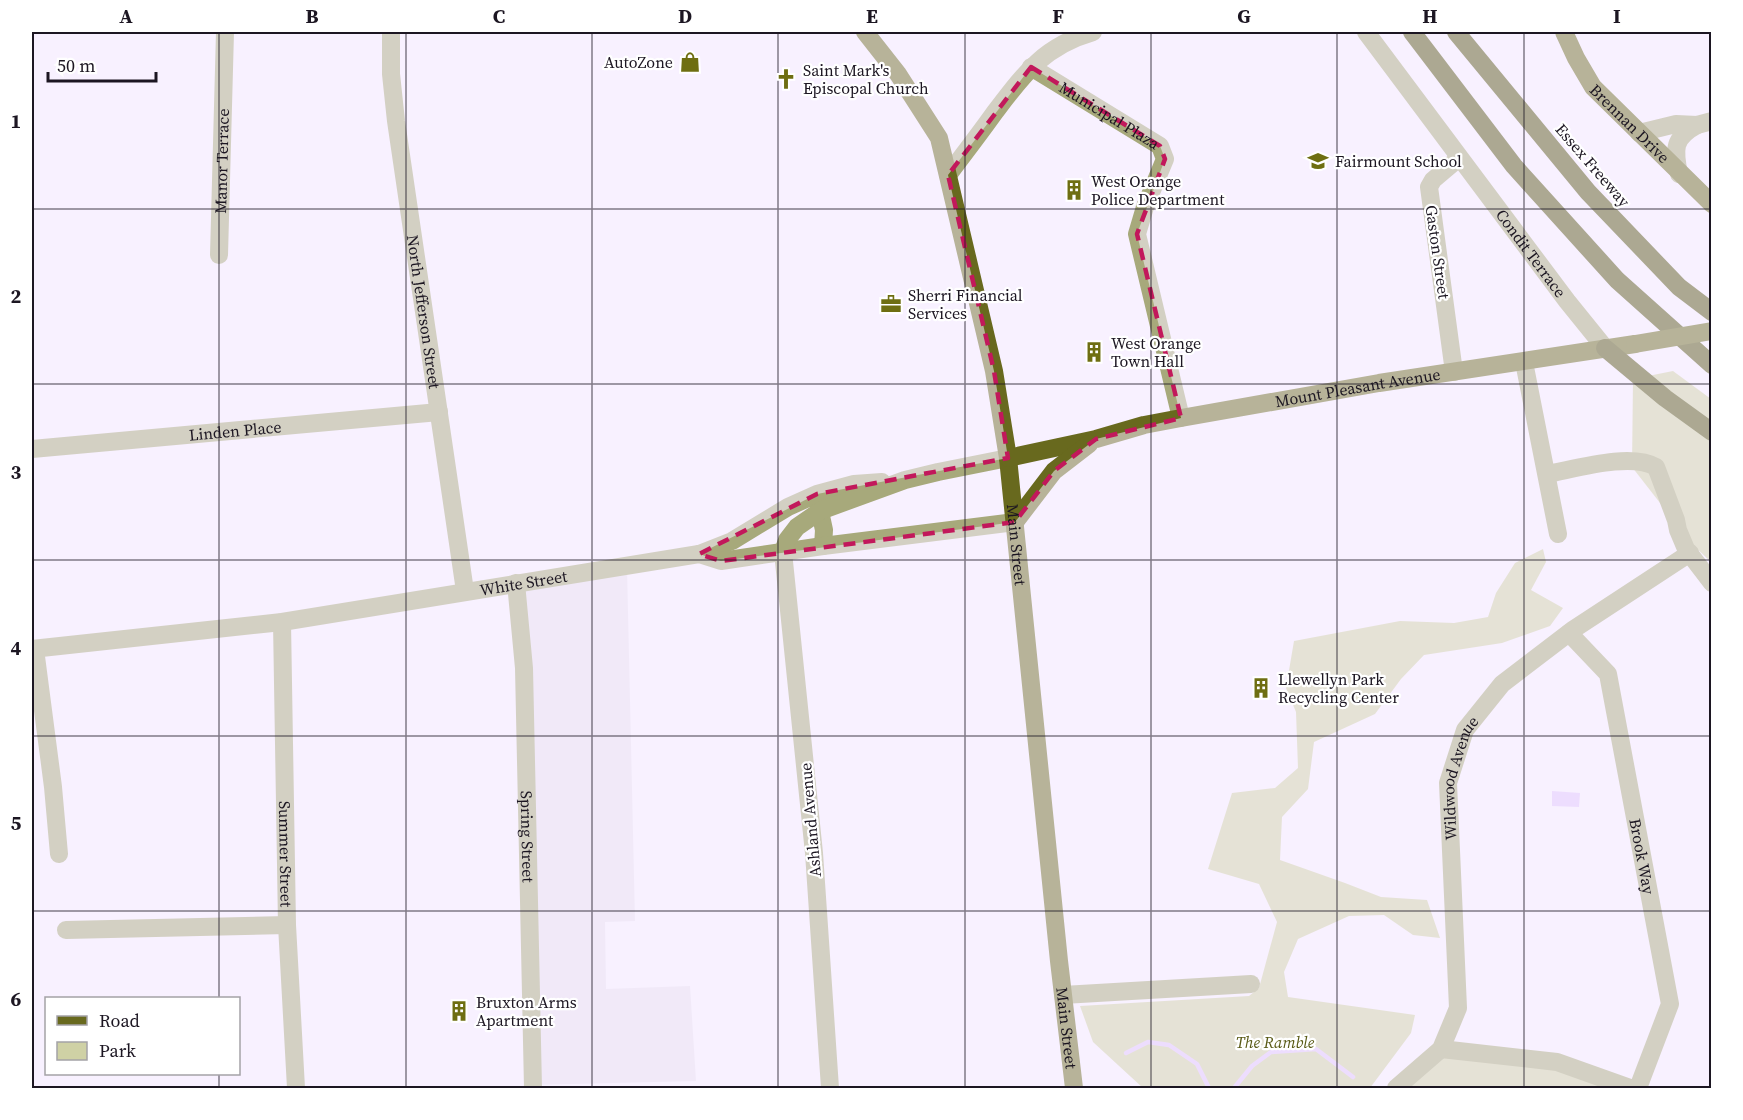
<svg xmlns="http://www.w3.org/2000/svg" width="1743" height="1120" font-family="'Source Serif 4',serif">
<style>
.built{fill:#e8e1f0}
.green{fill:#cfd1a5}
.water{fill:#e1c6fc}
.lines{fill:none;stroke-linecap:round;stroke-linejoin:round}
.stream{stroke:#e1c6fc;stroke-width:4.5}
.minor{stroke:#a7a97b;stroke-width:18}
.primary{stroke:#68691e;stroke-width:18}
.motorway{stroke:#50510f;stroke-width:18}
.primary-bridge{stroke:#68691e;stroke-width:18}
.marked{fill:none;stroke:#c2185b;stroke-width:4.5;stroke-dasharray:12 8;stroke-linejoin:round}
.grid{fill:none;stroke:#1c1622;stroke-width:1.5;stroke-opacity:0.55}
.labels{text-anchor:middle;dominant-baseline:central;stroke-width:4.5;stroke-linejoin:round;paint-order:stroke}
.poi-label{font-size:16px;fill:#1c1622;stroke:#fff;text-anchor:start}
.street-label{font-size:16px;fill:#1c1622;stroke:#fff}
.park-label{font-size:16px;font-style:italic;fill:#595a16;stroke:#fff}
.neatline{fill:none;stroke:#1c1622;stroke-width:2}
.grid-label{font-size:20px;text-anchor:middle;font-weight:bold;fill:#1c1622}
</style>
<rect width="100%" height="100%" fill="#f8f1ff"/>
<path class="built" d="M627 568 635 921 605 922 606 989 690 986 696 1081 531 1085 516 587Z"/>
<g class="green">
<path d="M1673 371 1711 399V562L1692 544 1632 467 1633 379Z"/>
<path d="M1543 549 1546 562 1531 590 1563 608 1550 626 1502 643 1424 655 1401 679 1375 714 1314 742 1308 789 1282 817 1280 860 1345 883 1381 897 1427 900 1440 938 1413 935 1384 915 1349 916 1298 939 1284 972 1288 997 1415 1015 1411 1033 1370 1088H1143L1093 1042 1080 1006 1249 996 1259 988 1277 922 1259 884 1208 869 1232 793 1275 788 1298 768 1296 712 1286 688 1294 641 1400 621 1454 623 1488 617 1496 593 1515 563Z"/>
<path d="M1444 1057 1533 1063 1623 1088H1406Z"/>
</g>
<path class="water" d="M1552 791 1580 793 1579 807 1552 806Z"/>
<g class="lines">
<g class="stream">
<path d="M1126 1053 1148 1042 1169 1045 1197 1064 1209 1088"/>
<path d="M1234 1088 1252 1066 1271 1052 1316 1049 1353 1077"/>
</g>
<g class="minor">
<path id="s1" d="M391 32V74L396 121 465 591"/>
<path id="s2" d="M1366 32 1567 301 1605 348"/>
<path id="s3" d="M1031 67 1160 146 1165 159 1145 207 1137 234 1181 418"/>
<path d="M1639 133 1676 124 1697 125 1712 121"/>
<path d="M1679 174C1674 149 1673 138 1697 125"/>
<path d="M948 175C964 154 980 133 995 112 1024 74 1044 46 1093 32"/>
<path id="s4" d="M219 255 225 32"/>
<path d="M1524 362 1558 534"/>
<path d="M1454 372 1429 187 1433 180 1459 158"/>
<path id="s5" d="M32 449 439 412"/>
<path d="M1547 474C1575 469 1631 452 1656 467L1676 520 1678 530 1686 549 1712 583"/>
<path d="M818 502 824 530 823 546"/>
<path d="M699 554 732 541 788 507 817 494 854 484 882 482"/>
<path id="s6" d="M516 583 524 668 533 1088"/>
<path id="s7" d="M282 622 287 925 296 1088"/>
<path id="s8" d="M1569 633 1608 674 1670 1004 1638 1088"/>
<path id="s9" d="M32 649 282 622 699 554 721 561 823 546 1015 522"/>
<path d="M35 649 53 787 59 854"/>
<path d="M66 930 287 925"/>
<path d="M1063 995 1251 984"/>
<path d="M1441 1049 1557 1062 1630 1088"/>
<path d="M830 1088 814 853 783 552 787 540 797 527 820 511 905 480 938 472 1008 458"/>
<path id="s10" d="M1396 1088 1441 1049 1458 1008 1448 783 1465 730 1502 684 1574 629 1690 553"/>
</g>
<g class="primary">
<path id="s11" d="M865 32 898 74 939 138 994 371 1008 458 1059 961 1074 1088"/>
<path id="s12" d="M1564 32 1576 58 1593 87 1712 204"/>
<path id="s13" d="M1008 458 1096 439 1144 425 1181 418 1379 383 1635 344"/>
<path d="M1015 522 1054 471 1089 444"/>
</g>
<g class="motorway">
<path d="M1412 32 1514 166 1617 280 1712 365"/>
<path d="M1456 32 1588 192 1679 287 1712 312"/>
<path d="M1605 348 1665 398 1712 432"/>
</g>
<path class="primary-bridge" d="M1635 344 1712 331"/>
</g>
<path d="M0 0H1743V1120H0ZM1031 67 1160 146 1165 159 1137 234 1181 418 1096 439 1054 471 1015 522 721 561 699 554 817 494 1008 458 994 371 948 175Z" fill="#f8f1ff" fill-opacity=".55" fill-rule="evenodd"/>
<path class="marked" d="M1031 67 1160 146 1165 159 1137 234 1181 418 1096 439 1054 471 1015 522 721 561 699 554 817 494 1008 458 994 371 948 175Z"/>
<path class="grid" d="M219 32V998M406 32V1088M592 32V1088M778 32V1088M965 32V1088M1151 32V1088M1337 32V1088M1524 32V1088M32 209H1712M32 384H1712M32 560H1712M32 736H1712M32 911H1712M219 1074V1088"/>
<defs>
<g id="shop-bare" transform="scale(1.62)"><path d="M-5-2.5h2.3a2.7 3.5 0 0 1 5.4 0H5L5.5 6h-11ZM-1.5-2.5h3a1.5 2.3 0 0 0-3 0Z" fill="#6e6e11" stroke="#fff" stroke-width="2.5" paint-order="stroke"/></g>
<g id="church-bare" transform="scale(1.62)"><path d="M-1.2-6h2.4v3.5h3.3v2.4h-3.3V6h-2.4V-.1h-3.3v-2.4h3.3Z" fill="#6e6e11" stroke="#fff" stroke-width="2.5" paint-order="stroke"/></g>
<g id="school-bare" transform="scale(1.62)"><path d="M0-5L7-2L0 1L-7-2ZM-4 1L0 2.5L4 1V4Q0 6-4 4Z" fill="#6e6e11" stroke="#fff" stroke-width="2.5" paint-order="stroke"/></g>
<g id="building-bare" transform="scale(1.62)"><path d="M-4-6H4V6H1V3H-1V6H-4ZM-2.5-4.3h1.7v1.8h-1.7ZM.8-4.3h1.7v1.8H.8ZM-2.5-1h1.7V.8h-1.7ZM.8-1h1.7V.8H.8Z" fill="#6e6e11" stroke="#fff" stroke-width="2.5" paint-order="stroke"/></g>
<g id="office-bare" transform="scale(1.62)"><path d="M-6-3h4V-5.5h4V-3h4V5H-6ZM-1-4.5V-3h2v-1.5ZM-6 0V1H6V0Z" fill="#6e6e11" stroke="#fff" stroke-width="2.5" paint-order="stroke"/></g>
</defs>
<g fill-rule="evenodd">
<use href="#shop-bare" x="690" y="62"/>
<use href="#church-bare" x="786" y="79"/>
<use href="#school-bare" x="1318" y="161"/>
<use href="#building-bare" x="1074" y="190"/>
<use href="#office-bare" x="891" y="304"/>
<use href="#building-bare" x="1094" y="352"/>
<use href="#building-bare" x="1261" y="688"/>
<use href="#building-bare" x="459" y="1011"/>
</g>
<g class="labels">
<g class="poi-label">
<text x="673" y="62" text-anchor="end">AutoZone</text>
<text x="803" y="70">Saint Mark's<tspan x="803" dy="18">Episcopal Church</tspan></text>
<text x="1335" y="161">Fairmount School</text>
<text x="1091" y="181">West Orange<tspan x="1091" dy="18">Police Department</tspan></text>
<text x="908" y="295">Sherri Financial<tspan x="908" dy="18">Services</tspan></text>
<text x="1111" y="343">West Orange<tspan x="1111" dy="18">Town Hall</tspan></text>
<text x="1278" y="679">Llewellyn Park<tspan x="1278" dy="18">Recycling Center</tspan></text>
<text x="476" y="1002">Bruxton Arms<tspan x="476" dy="18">Apartment</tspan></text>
</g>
<g class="street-label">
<text stroke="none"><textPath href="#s3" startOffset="92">Municipal Plaza</textPath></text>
<text stroke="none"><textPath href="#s12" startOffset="114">Brennan Drive</textPath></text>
<text stroke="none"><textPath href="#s4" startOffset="94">Manor Terrace</textPath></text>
<text transform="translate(1593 165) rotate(49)">Essex Freeway</text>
<text transform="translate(1438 252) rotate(82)">Gaston Street</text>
<text stroke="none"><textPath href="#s2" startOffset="276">Condit Terrace</textPath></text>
<text stroke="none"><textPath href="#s1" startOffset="282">North Jefferson Street</textPath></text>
<text stroke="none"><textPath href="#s13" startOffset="357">Mount Pleasant Avenue</textPath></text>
<text stroke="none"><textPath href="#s5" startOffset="204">Linden Place</textPath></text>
<text stroke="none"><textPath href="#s11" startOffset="544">Main Street</textPath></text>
<text stroke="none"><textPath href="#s9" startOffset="496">White Street</textPath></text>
<text stroke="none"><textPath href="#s10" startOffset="336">Wildwood Avenue</textPath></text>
<text transform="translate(810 820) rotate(-95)">Ashland Avenue</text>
<text stroke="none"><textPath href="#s6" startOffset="254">Spring Street</textPath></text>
<text stroke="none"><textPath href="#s7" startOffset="232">Summer Street</textPath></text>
<text stroke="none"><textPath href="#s8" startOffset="242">Brook Way</textPath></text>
<text stroke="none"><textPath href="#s11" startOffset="1030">Main Street</textPath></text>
</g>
<g class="park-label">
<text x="1275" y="1042">The Ramble</text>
</g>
</g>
<rect width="1743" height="1120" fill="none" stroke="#ffffff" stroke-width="66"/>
<rect x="45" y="997" width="195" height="78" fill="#ffffff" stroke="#a4a2a7" stroke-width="1.5"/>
<rect x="57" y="1016" width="30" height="9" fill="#68691e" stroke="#a4a2a7" stroke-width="1.5"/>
<text x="99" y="1027" font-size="18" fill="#1c1622">Road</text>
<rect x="57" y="1042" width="30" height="18" fill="#cfd1a5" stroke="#a4a2a7" stroke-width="1.5"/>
<text x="99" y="1057" font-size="18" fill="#1c1622">Park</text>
<path d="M48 72v9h108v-9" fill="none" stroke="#1c1622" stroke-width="3"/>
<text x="57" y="72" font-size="18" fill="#1c1622" stroke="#ffffff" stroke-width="4.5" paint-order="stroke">50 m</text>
<rect x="33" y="33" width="1677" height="1054" class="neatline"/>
<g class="grid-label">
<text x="126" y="23">A</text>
<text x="312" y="23">B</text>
<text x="499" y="23">C</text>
<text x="685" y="23">D</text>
<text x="872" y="23">E</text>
<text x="1058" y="23">F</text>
<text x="1244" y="23">G</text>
<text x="1430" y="23">H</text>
<text x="1617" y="23">I</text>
<text x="16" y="128">1</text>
<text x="16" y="303">2</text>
<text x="16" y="479">3</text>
<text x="16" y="655">4</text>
<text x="16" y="830">5</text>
<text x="16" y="1006">6</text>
</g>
</svg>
